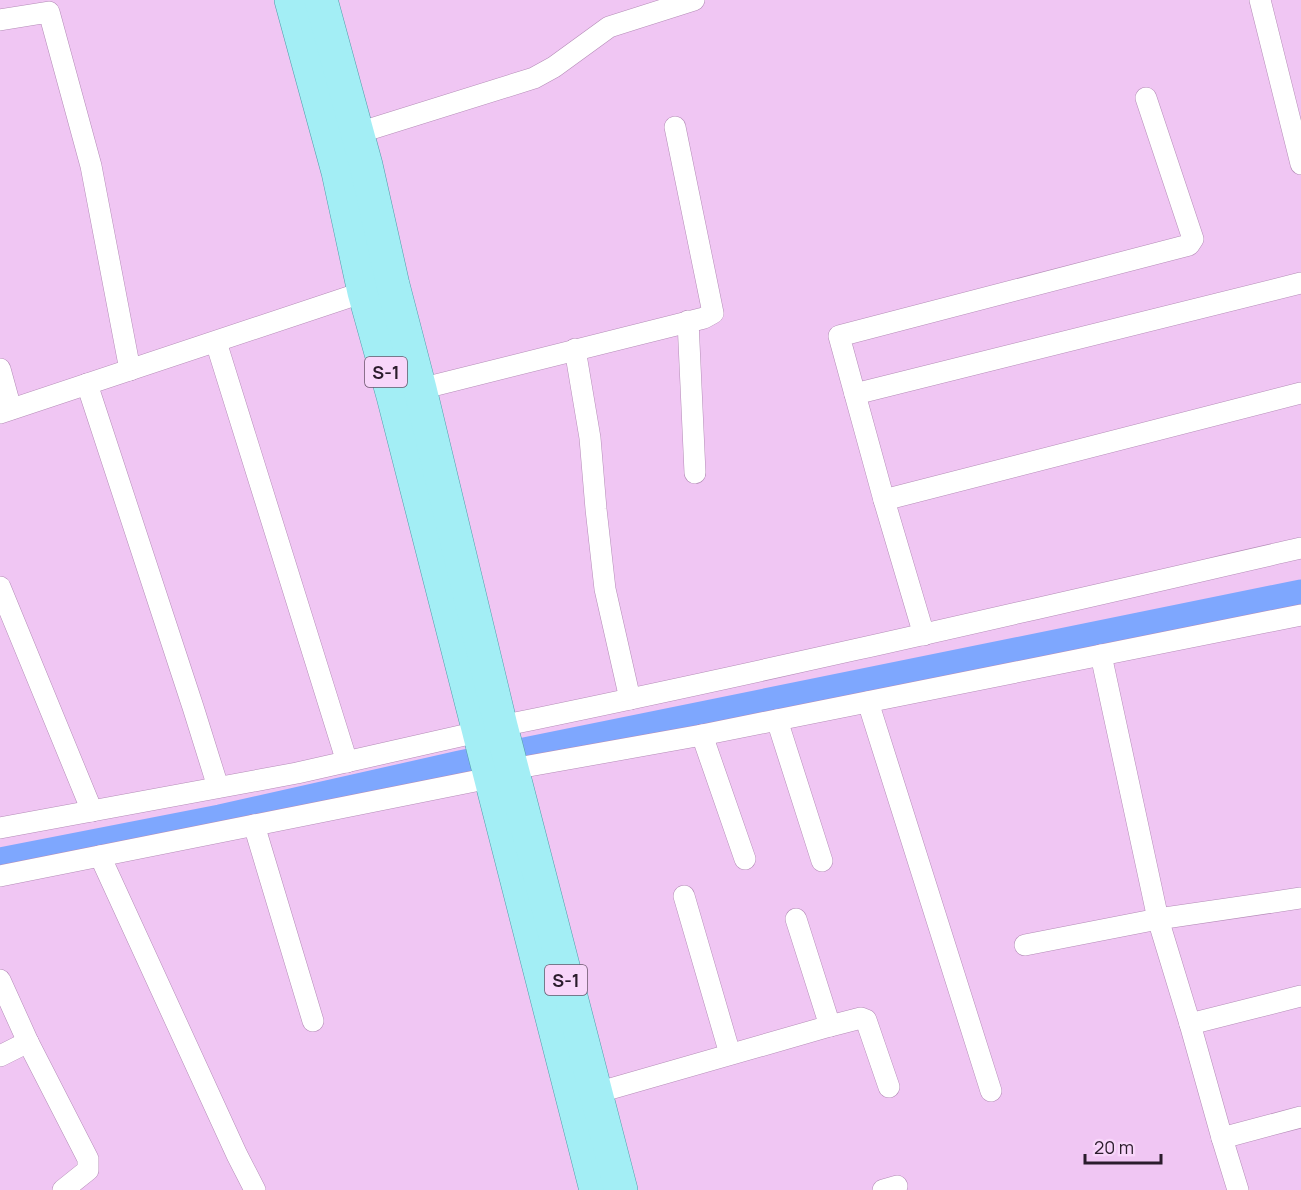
<svg xmlns="http://www.w3.org/2000/svg" width="1301" height="1190" font-family="Manrope,sans-serif">
<style>
.lines{fill:none;stroke-linecap:round;stroke-linejoin:round}
.canal{stroke:#7ea7fe;stroke-width:27}
.minor-casing{stroke:#b48cb7;stroke-width:22}
.primary-casing{stroke:#519daa;stroke-width:34}
.minor{stroke:#fff;stroke-width:21}
.primary{stroke:#a3eef5;stroke-width:33}
.labels{text-anchor:middle;dominant-baseline:central;stroke-width:5;stroke-linejoin:round;paint-order:stroke}
.shield{fill:#f8d6fa;stroke:#68546a;stroke-width:1.5}
.shield-label{font-size:18px;font-weight:bold;fill:#2b1c2c}
</style>
<rect width="100%" height="100%" fill="#f0c6f3"/>
<g class="lines">
<path class="canal" d="M0 861 220 818 460 764 1301 593"/>
<g class="minor-casing">
<g id="minor">
<path d="M1260 0 1301 164"/>
<path d="M0 20 49 12 91 166 130 370"/>
<path d="M358 133 534 78 554 67 609 27 694 0"/>
<path d="M688 321 695 473"/>
<path d="M216 342 347 762"/>
<path d="M575 349 590 438 596 509 605 589 630 699"/>
<path d="M0 369 11 409"/>
<path d="M87 384 193 707 218 787"/>
<path d="M420 389 704 318 713 313 675 127"/>
<path d="M855 394 1301 283"/>
<path d="M0 413 364 292"/>
<path d="M884 500 1301 393"/>
<path d="M0 587 92 811"/>
<path d="M924 635 884 500 839 336 1189 245 1193 239 1146 98"/>
<path d="M1101 655 1158 919 1190 1024 1222 1138 1238 1190"/>
<path d="M868 702 991 1091"/>
<path d="M777 720 822 861"/>
<path d="M501 726C769 671 1035 609 1301 548"/>
<path d="M702 735 745 859"/>
<path d="M512 769 702 735 1301 615"/>
<path d="M254 825 313 1021"/>
<path d="M0 828 297 773 478 732"/>
<path d="M100 856 237 1155 255 1190"/>
<path d="M0 876 490 778"/>
<path d="M684 896 730 1054"/>
<path d="M796 919 830 1026"/>
<path d="M1025 945 1158 919 1301 898"/>
<path d="M0 980 28 1042 88 1159V1170L63 1190"/>
<path d="M1190 1024 1301 996"/>
<path d="M0 1056 28 1042"/>
<path d="M596 1093 830 1026 861 1018 866 1020 889 1087"/>
<path d="M1222 1138 1301 1117"/>
<path d="M883 1190 897 1186"/>
</g>
</g>
<g class="primary-casing">
<g id="primary">
<path d="M291 0 338 172 364 292 393 396 596 1190"/>
<path d="M321 0 366 165 393 285 420 389 501 726 621 1190"/>
</g>
</g>
<use href="#minor" class="minor"/>
<use href="#primary" class="primary"/>
</g>
<g class="labels">
<g class="shield">
<rect x="365" y="357" width="42" height="30" rx="4.5"/>
<rect x="545" y="965" width="42" height="30" rx="4.5"/>
</g>
<g class="shield-label">
<text x="386" y="372">S-1</text>
<text x="566" y="980">S-1</text>
</g>
</g>
<path d="M1085 1154v9h76v-9" fill="none" stroke="#2b1c2c" stroke-width="3"/>
<text x="1094" y="1154" font-size="18" fill="#2b1c2c" stroke="#f8d6fa" stroke-width="4.5" paint-order="stroke">20 m</text>
</svg>
